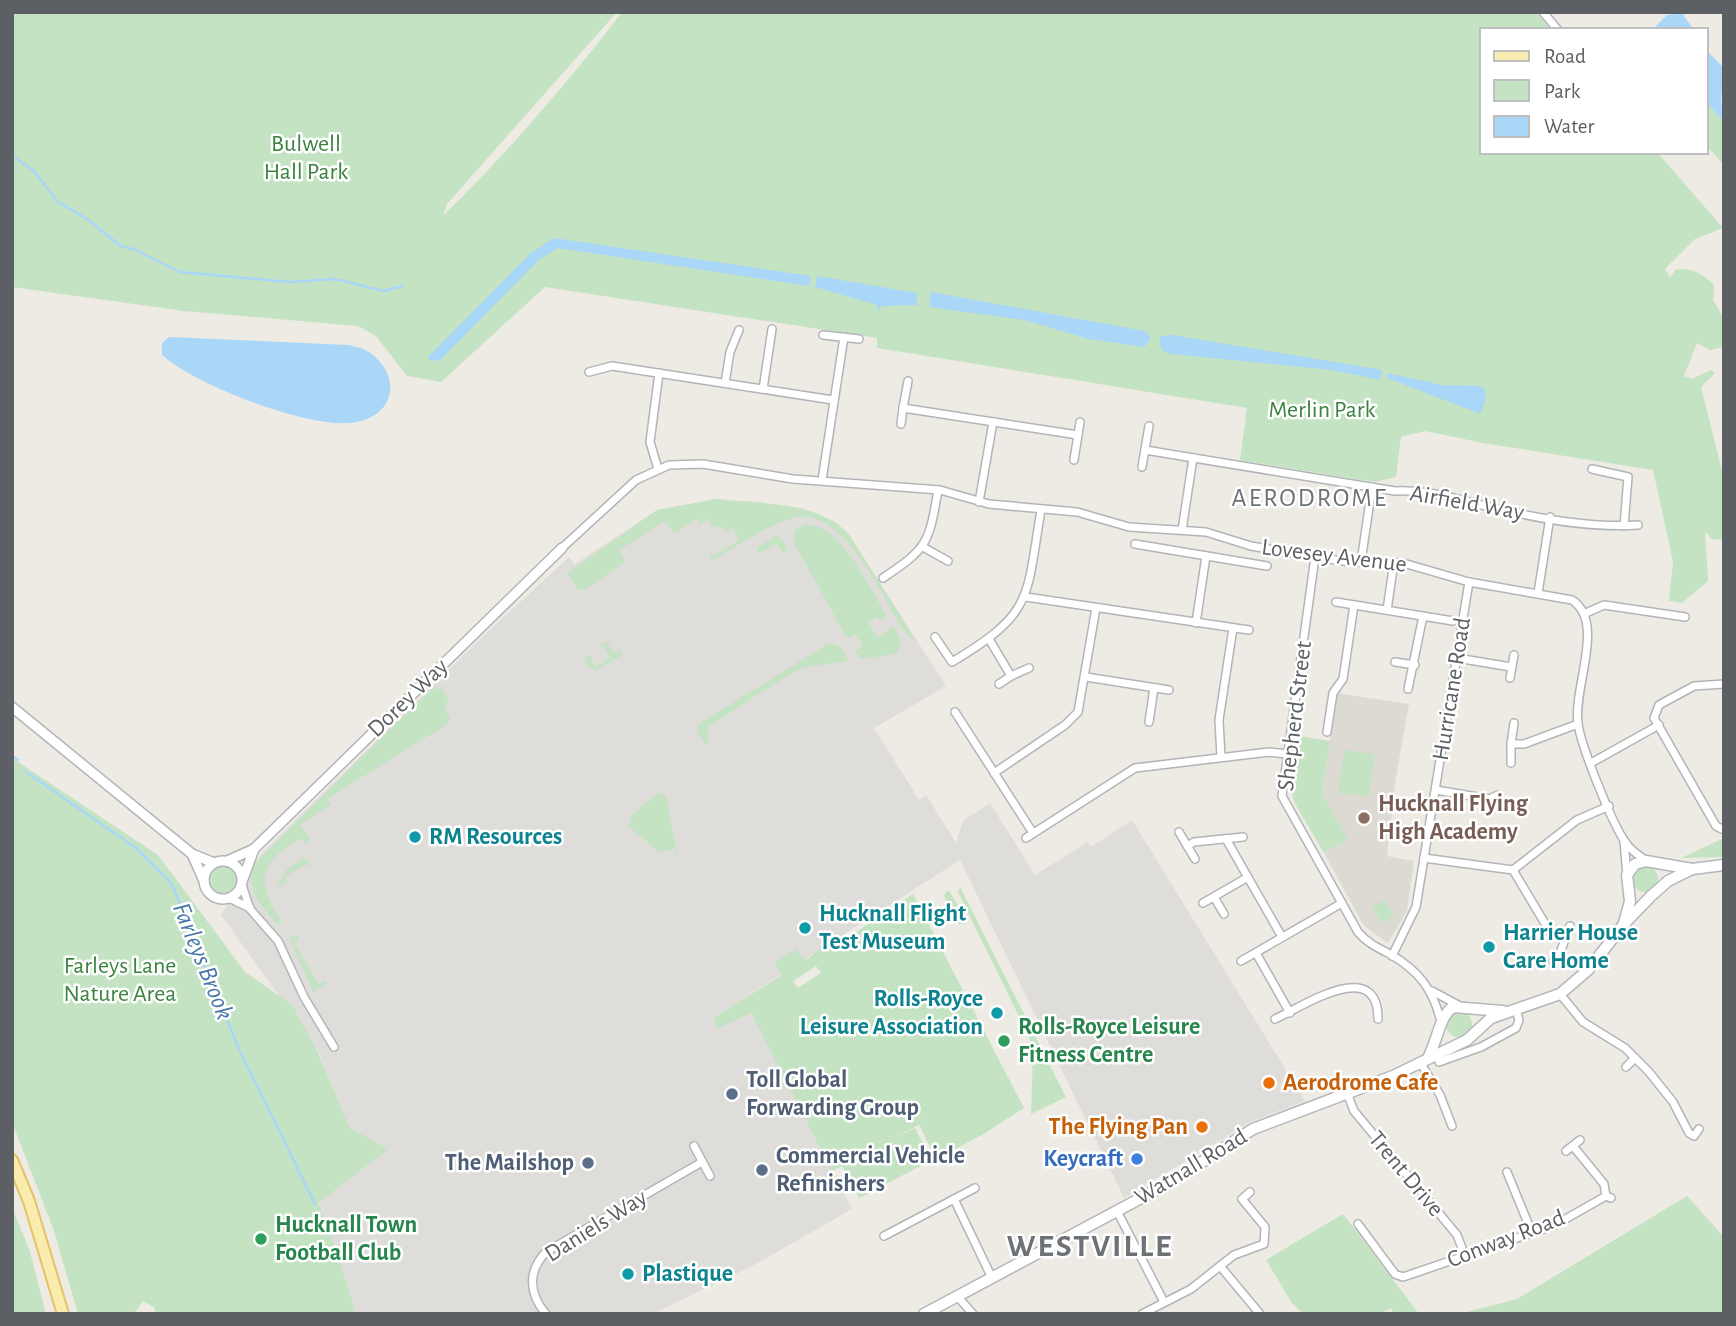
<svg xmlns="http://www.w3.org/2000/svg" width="1736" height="1326" font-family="'Alegreya Sans',sans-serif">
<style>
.industrial{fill:#dfddd9}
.education{fill:#dddad3}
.green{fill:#c3e3c3;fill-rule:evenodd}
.water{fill:#aad7f8}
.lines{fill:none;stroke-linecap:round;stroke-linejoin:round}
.stream{stroke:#aad7f8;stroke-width:2.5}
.minor-casing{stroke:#b2b5b8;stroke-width:10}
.tertiary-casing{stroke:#b2b5b8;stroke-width:12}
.secondary-casing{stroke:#b3b7bb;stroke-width:13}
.primary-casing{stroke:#e6c165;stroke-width:14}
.minor{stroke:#fff;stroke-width:7}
.tertiary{stroke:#fff;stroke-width:9}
.secondary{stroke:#fff;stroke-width:10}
.primary{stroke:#f9ecae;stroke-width:10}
.education-dot{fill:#8d6e63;stroke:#fff;stroke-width:2.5}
.culture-dot{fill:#0f9aa8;stroke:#fff;stroke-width:2.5}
.leisure-dot{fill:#2e9e5b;stroke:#fff;stroke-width:2.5}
.food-dot{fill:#e8710a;stroke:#fff;stroke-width:2.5}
.service-dot{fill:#5c6f8a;stroke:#fff;stroke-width:2.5}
.shop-dot{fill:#3f7fe0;stroke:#fff;stroke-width:2.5}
.labels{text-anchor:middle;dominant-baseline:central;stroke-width:5;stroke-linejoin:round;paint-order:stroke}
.park-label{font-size:24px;fill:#3c833f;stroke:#fff}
.street-label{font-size:24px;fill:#5c6064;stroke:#fff}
.education-label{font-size:24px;font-weight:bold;fill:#785e54;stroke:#fff;text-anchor:start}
.culture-label{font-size:24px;font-weight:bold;fill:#0d838f;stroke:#fff;text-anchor:start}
.leisure-label{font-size:24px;font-weight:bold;fill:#27864d;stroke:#fff;text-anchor:start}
.service-label{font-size:24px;font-weight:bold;fill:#4e5e75;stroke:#fff;text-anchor:start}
.food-label{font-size:24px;font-weight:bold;fill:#c56008;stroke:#fff;text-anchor:start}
.shop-label{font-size:24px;font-weight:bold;fill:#366cbe;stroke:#fff;text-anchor:end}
.neighbourhood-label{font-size:26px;letter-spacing:2px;fill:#6d7276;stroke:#fff}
.water-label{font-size:26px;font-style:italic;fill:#4878a9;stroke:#fff}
.district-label{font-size:32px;font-weight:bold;letter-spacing:2px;fill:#6d7276;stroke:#fff}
</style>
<rect width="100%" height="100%" fill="#eeebe4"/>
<path class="industrial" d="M716 499 802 508 836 522 850 536 946 686 874 728 919 800 926 795 956 843 963 821 990 803 1035 875 1088 842 1091 847 1132 820 1305 1101 1250 1122 1124 1198 960 860 713 1018 717 1029 751 1013 852 1209 754 1265 652 1314H356L339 1258 317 1207 321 1199 330 1193 350 1128 317 1049 221 915 263 852 481 638 569 557 575 564 657 510Z"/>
<path class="education" d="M1336 693 1409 704 1396 777 1387 856 1414 861 1407 911 1388 943 1364 926 1324 853 1348 840 1322 793Z"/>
<g class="green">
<path d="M12 12H617L447 204 443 216C508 152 566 85 622 12H1536L1551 30H1482V152H1657L1723 228 1695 239 1665 269 1670 278 1675 270C1690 266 1703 274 1714 285L1713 300 1724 319V347L1710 350 1697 343 1684 376 1692 379 1711 370 1715 373 1701 387 1724 479V540L1712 539 1705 532 1708 581 1682 603 1669 601 1673 562 1653 470 1483 443 1425 431 1401 437 1396 477 1375 482 1240 460 1247 408 877 348V338L545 287 441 382 407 376 376 336 358 326 184 311 12 287Z"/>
<path d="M1706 102 1724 122V165L1706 145Z"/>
<path d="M716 499C761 504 818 500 850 536L916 641 905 633C883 598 845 510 797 517 777 520 731 549 712 561L708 552 713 556 739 540 733 528 727 531 724 527 712 526 708 519 700 524 697 519 674 533 664 521 619 550 625 562 584 590 577 589 567 573 657 510Z"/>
<path d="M806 524C844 528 868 586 887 616L880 621 877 617 868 622 878 638 893 626C900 637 905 644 895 654L860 659 855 652 863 646 855 634 847 638 794 543V531Z"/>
<path d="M778 535 788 550 783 553 777 544 759 553 756 548Z"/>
<path d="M611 639 607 644 613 652 619 649 622 655 595 671 592 667 589 669 584 660 592 650 589 655 596 667 610 658 604 646 598 647Z"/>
<path d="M833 644 840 647 849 661 805 667 790 674 708 727 707 747 697 731 699 724 826 645Z"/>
<path d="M432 688 443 690 449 703 444 707 450 718 449 723 327 799 331 805 300 824 310 840 305 843 301 838C258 864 255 880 282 922L278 925C261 905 243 889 256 862Z"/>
<path d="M1298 736 1330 741 1322 793 1348 840 1324 853 1294 802 1291 790Z"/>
<path d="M1344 750 1375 754 1369 797 1338 793Z"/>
<path d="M12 758 158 855 245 972 292 1005 316 1048 350 1128 388 1149 318 1203 339 1258 356 1314H156L154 1307 143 1301 134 1314H78L54 1231 12 1122Z"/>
<path d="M659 792 666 797 678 858 675 849 659 852 628 826 632 815Z"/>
<path d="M1724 838V857L1681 858Z"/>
<path d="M302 853 311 867 306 864 285 877 287 882 277 887 287 869 303 859Z"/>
<circle cx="223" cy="879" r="14"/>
<circle cx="1645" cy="879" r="13"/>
<path d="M960 887 1066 1097 1031 1114 1033 1052 1029 1037 958 892Z"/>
<path d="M947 891 950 892 966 920 965 924H959L944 896Z"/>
<path d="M913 894 1024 1108 982 1135 936 1159 919 1125 889 1140 915 1128 932 1160 859 1198 842 1166 832 1171 751 1013 717 1029 713 1018 782 975 774 963 796 949 803 959H808L818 950 843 941ZM816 966 821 973 798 988 793 981Z"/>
<path d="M1384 900 1394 916 1382 923 1372 907Z"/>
<path d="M296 934 299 939 294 943 319 984 325 981 327 983 313 992 289 938Z"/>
<circle cx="1459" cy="1024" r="13"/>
<path d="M1687 1196 1724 1237V1314H1459L1517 1299Z"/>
<path d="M12 1207 30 1252 46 1314H12Z"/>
<path d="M1343 1214 1419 1314H1394L1391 1308 1380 1314H1303L1292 1303 1266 1260Z"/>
</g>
<g class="water">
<path d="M1682 13 1694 30H1652L1667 15Z"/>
<path d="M1706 50 1724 68 1721 100 1724 122 1706 102Z"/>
<path d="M554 238 811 276 809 286 558 248 540 259 440 360 431 361 428 357 531 253Z"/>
<path d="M817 276 917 293V305L882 306 878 311 877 305 815 287Z"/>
<path d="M931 292 1145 331 1151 338 1144 347 1089 339 1024 320 929 307Z"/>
<path d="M1172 335 1382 370 1380 380 1332 370 1171 354 1162 350 1159 341 1161 336Z"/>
<path d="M169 337 349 345C355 347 364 348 369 352 401 374 397 414 357 422 313 431 195 385 162 355V343Z"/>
<path d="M1387 373 1442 385 1479 386 1485 389 1486 397 1481 413H1478L1387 378Z"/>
</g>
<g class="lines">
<g class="stream">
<path d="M12 155 34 171 58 202 89 220 120 246 133 249 180 272 289 282 335 279 383 291 403 286"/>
<path d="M12 756 18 760"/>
<path d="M26 772 136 848 172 884 238 1047 315 1204"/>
</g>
<g class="minor-casing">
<g id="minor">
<path d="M1543 12 1558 30"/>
<path d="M823 335 859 339"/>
<path d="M589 372 612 366 833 400"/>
<path d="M908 381 903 408 1078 435"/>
<path d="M725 383 730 352 739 330"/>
<path d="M763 389 772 329"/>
<path d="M901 424 903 408"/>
<path d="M1145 450 1395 491C1430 489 1461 501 1495 508 1540 519 1592 528 1638 525"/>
<path d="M1074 460 1080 422"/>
<path d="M1142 467 1149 426"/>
<path d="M658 469 650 442 659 373"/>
<path d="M1592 469 1628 477 1624 526"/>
<path d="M822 480 844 337"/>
<path d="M979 502 993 422"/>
<path d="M1182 530 1193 458"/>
<path d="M1135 544 1267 566"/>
<path d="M923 547 948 561"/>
<path d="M562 548 636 480 669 465 703 464 793 479 940 490 989 504 1077 512 1129 527 1206 532 1251 546 1315 557 1350 562 1403 563 1469 582 1572 600C1606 622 1573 687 1578 723 1580 744 1613 826 1626 843 1631 851 1639 855 1646 861"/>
<path d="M1315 557 1282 796 1358 932C1367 943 1378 948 1390 954 1419 971 1433 989 1441 1022"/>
<path d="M1361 562 1372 487"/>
<path d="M883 578C928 548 929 543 938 490"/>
<path d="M1538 593 1550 517"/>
<path d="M1026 597 1249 630"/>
<path d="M1336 602 1453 621"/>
<path d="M1387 610 1394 562"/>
<path d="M1586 613 1604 605 1685 617"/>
<path d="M1196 623 1206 556"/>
<path d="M935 637 952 662C1034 613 1026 599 1041 510"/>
<path d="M989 639 1011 676 999 684"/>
<path d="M1457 658 1511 667"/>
<path d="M1395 662 1415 665"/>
<path d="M1011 676 1029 668"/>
<path d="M1086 677 1169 690"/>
<path d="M1510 678 1514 655"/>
<path d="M1724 684 1694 686 1659 705 1654 718 1716 826 1724 830"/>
<path d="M1408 689 1423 616"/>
<path d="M955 712 1033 833"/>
<path d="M1149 722 1154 688"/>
<path d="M1327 732 1333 693 1343 679 1354 605"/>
<path d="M1511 744 1514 723"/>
<path d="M1221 757 1219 720 1233 628"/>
<path d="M1511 763V744H1524L1578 724"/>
<path d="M1591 763 1659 725"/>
<path d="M994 773 1065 725 1078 712 1096 608"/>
<path d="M1436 790 1489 799"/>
<path d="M1488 812 1489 799 1498 795"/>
<path d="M1179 832 1195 859"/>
<path d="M1026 838 1135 768 1269 752 1287 754"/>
<path d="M1226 839 1282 937"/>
<path d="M1624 841 1627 875"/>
<path d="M1187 846 1194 842 1243 837"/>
<path d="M1424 858 1513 870 1577 820 1609 806"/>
<path d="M1513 870 1550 932 1565 940"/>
<path d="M242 885 250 909 278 941 304 997 334 1047"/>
<path d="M1214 897 1224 914"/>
<path d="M229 898 250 908"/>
<path d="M1203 903 1248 877"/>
<path d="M1256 953 1290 1013"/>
<path d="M1392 956 1416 907 1469 582"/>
<path d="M1241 961 1342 903"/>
<path d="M1553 961 1560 953 1570 926"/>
<path d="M1432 991 1458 1005"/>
<path d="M1560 994 1583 1022 1625 1048 1649 1072 1673 1102 1689 1133 1694 1136 1699 1129"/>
<path d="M1275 1019C1302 1007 1378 955 1378 1019"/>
<path d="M1420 1062 1440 1095 1452 1126"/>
<path d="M1439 1062 1481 1047 1516 1028 1519 1020 1516 1009"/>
<path d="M1626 1067 1635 1058"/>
<path d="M1347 1093 1354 1111 1457 1235 1465 1256"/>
<path d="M694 1146 710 1176"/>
<path d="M1573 1146 1604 1184 1606 1196 1611 1198"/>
<path d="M1566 1151 1580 1140"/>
<path d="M1507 1172 1532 1233"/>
<path d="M954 1199 992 1278"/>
<path d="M1117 1211 1164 1302"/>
<path d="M1358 1224 1395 1274 1403 1277 1555 1225 1606 1196"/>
<path d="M884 1236 975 1188"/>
<path d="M1220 1266 1260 1314"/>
<path d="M957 1296 973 1314"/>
<path d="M546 1314C529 1294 527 1272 546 1252L702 1162"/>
<path d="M1142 1314 1191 1289 1234 1255 1264 1244 1265 1227 1242 1199 1250 1192"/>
</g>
</g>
<g class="tertiary-casing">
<g id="tertiary">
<path d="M12 707 192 854 214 863"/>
<path d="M192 854 204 881"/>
<circle cx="223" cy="880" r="19"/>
<path d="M227 861 254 849"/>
<path d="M243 879 254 849 562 548"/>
</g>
</g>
<g class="secondary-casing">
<g id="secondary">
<path d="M1624 923 1630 901 1627 875 1635 864 1646 861 1692 869 1724 865"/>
<path d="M1429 1056C1437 1041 1440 1015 1453 1007L1503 1011"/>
<path d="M924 1314 1171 1182 1253 1129 1393 1076 1467 1040 1491 1018 1560 994 1588 970 1624 924 1651 896 1668 881 1692 869"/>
</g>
</g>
<g class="primary-casing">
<path id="primary" d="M12 1160 29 1201 63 1314"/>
</g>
<use href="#minor" class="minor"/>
<use href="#tertiary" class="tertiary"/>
<use href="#secondary" class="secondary"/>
<use href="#primary" class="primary"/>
</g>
<circle class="education-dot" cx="1364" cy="818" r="7"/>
<g class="culture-dot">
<circle cx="415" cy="837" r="7"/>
<circle cx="805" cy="928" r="7"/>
<circle cx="1489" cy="947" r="7"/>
<circle cx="997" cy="1013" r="7"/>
<circle cx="628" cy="1274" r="7"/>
</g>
<g class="leisure-dot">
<circle cx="1004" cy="1041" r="7"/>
<circle cx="261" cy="1239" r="7"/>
</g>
<g class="food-dot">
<circle cx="1269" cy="1083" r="7"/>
<circle cx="1202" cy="1127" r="7"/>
</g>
<g class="service-dot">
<circle cx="732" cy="1094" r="7"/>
<circle cx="588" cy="1163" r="7"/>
<circle cx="762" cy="1170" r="7"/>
</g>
<circle class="shop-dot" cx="1137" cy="1159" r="7"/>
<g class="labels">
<g class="park-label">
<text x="306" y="144">Bulwell<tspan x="306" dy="28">Hall Park</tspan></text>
<text x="1322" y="410">Merlin Park</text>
<text x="120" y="966">Farleys Lane<tspan x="120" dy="28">Nature Area</tspan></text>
</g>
<g class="street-label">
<text transform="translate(1467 503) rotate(10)">Airfield Way</text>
<text transform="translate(1334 556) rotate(7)">Lovesey Avenue</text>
<text transform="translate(1452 689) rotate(-81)">Hurricane Road</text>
<text transform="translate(408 698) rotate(-44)">Dorey Way</text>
<text transform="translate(1295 716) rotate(-83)">Shepherd Street</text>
<text transform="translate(1191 1167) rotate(-31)">Watnall Road</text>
<text transform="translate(1406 1174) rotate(50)">Trent Drive</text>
<text transform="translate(596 1226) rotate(-32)">Daniels Way</text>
<text transform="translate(1506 1239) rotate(-21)">Conway Road</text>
</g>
<g class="education-label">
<text x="1378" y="804">Hucknall Flying<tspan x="1378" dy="28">High Academy</tspan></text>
</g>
<g class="culture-label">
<text x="429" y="837">RM Resources</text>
<text x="819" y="914">Hucknall Flight<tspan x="819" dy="28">Test Museum</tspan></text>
<text x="1503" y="933">Harrier House<tspan x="1503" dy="28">Care Home</tspan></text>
<text x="983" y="999" text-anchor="end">Rolls-Royce<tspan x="983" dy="28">Leisure Association</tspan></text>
<text x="642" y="1274">Plastique</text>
</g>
<g class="leisure-label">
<text x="1018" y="1027">Rolls-Royce Leisure<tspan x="1018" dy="28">Fitness Centre</tspan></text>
<text x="275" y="1225">Hucknall Town<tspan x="275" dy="28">Football Club</tspan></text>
</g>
<g class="service-label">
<text x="746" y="1080">Toll Global<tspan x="746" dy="28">Forwarding Group</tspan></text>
<text x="776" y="1156">Commercial Vehicle<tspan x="776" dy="28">Refinishers</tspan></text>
<text x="574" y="1163" text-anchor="end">The Mailshop</text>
</g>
<g class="food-label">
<text x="1283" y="1083">Aerodrome Cafe</text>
<text x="1188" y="1127" text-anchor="end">The Flying Pan</text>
</g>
<g class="shop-label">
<text x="1123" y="1159">Keycraft</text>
</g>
<g class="neighbourhood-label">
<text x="1310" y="498">AERODROME</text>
</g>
<g class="water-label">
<text transform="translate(203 961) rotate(68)">Farleys Brook</text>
</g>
<g class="district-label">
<text x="1090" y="1246">WESTVILLE</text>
</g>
</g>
<rect width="1736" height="1326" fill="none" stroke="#5c6064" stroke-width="28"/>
<rect x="1480" y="28" width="228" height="126" fill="#ffffff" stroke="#bebfc1" stroke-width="2"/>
<rect x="1494" y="51" width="35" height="10" fill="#f9ecae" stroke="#bebfc1" stroke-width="2"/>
<text x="1544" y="63" font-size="21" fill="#5c6064">Road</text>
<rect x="1494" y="80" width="35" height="21" fill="#c3e3c3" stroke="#bebfc1" stroke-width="2"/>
<text x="1544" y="98" font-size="21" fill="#5c6064">Park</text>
<rect x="1494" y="116" width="35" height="21" fill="#aad7f8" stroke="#bebfc1" stroke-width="2"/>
<text x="1544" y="133" font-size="21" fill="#5c6064">Water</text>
</svg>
